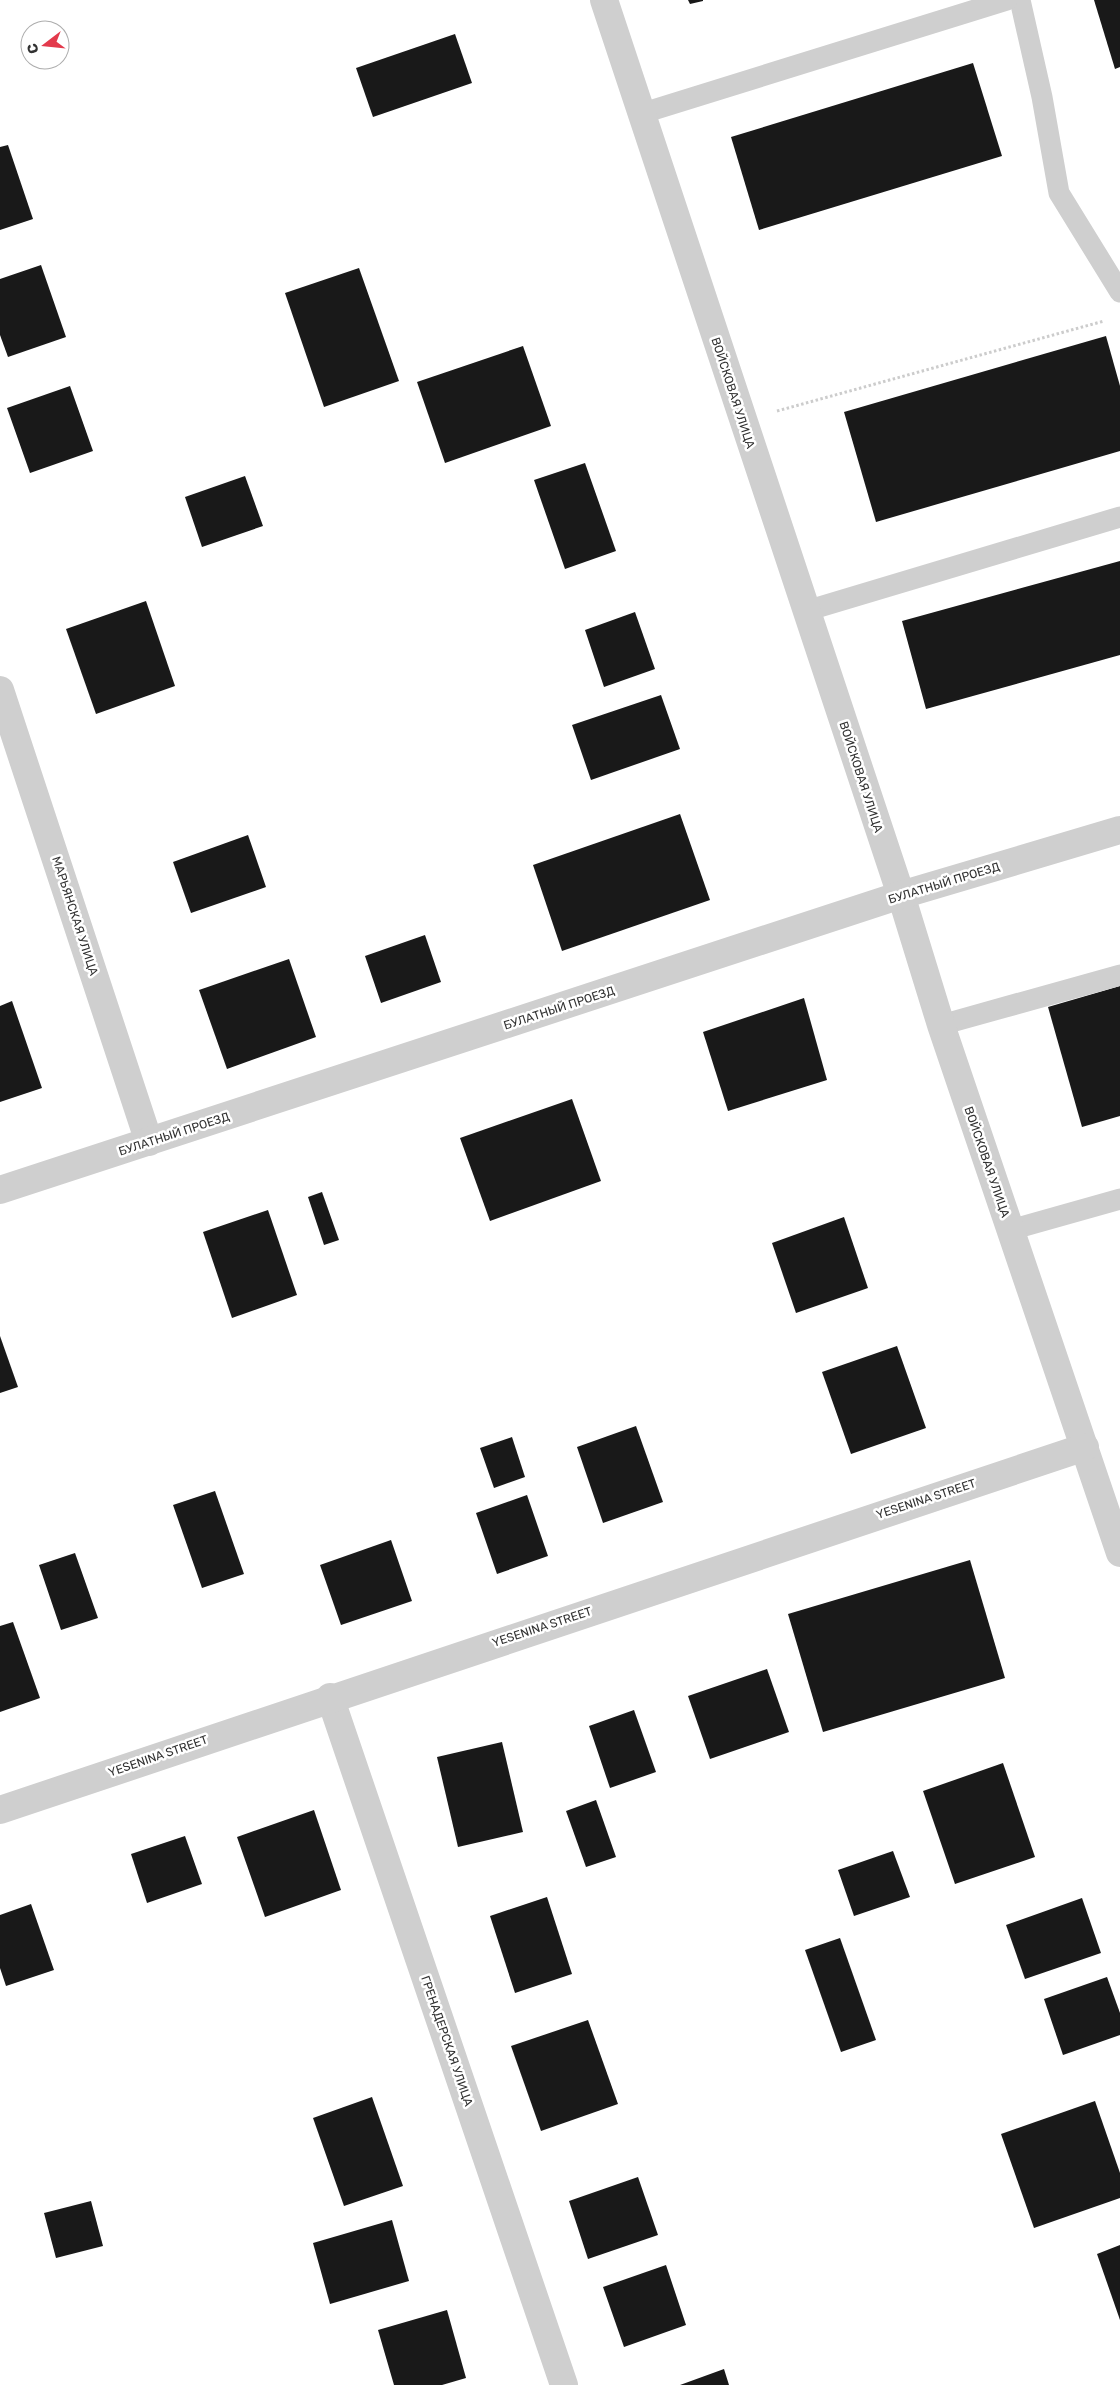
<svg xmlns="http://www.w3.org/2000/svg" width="1120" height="2385" font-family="Rubik,sans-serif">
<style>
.building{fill:#191919}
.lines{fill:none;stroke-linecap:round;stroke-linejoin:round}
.path{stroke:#ccc;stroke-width:3;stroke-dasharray:2.5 2.5;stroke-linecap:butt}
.service{stroke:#cfcfcf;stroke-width:21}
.minor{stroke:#cfcfcf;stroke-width:28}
.labels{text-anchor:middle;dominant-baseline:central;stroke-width:5;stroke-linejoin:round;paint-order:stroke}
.street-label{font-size:12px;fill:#323232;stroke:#fff}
</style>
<rect width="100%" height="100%" fill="#fff"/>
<g class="building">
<path d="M688 0H703V1L690 4Z"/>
<path d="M1094 0H1120V67L1115 69Z"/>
<path d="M455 34 472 83 373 117 356 68Z"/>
<path d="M973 63 1002 156 759 230 731 137Z"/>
<path d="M8 145 33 219 0 230V147Z"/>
<path d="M41 265 66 337 8 357 0 335V279Z"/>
<path d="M359 268 399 381 324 407 285 293Z"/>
<path d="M1106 336 1120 386V451L876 522 844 412Z"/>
<path d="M523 346 551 426 445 463 417 382Z"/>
<path d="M70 386 93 451 30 473 7 408Z"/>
<path d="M585 463 616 551 565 569 534 480Z"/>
<path d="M245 476 263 526 202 547 185 497Z"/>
<path d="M1120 561V655L926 709 902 621Z"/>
<path d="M146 601 175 686 96 714 66 629Z"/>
<path d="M635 612 655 669 604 687 585 630Z"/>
<path d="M661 695 680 749 591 780 572 725Z"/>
<path d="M680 814 710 900 562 951 533 865Z"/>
<path d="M248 835 266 887 191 913 173 862Z"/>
<path d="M425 935 441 982 381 1003 365 956Z"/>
<path d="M289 959 316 1037 227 1069 199 990Z"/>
<path d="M1120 986V1116L1082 1127 1048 1007Z"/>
<path d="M804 998 827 1080 728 1111 703 1032Z"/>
<path d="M12 1001 42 1088 0 1102V1006Z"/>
<path d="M572 1099 601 1181 490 1221 460 1138Z"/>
<path d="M322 1192 339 1240 324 1245 308 1197Z"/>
<path d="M268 1210 297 1295 232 1318 203 1232Z"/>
<path d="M844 1217 868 1288 796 1313 772 1243Z"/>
<path d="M0 1336 18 1387 0 1393Z"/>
<path d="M897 1346 926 1428 851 1454 822 1372Z"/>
<path d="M636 1426 663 1502 603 1523 577 1447Z"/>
<path d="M512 1437 525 1477 494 1488 480 1448Z"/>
<path d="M215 1491 244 1574 202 1588 173 1505Z"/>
<path d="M527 1495 548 1556 497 1574 476 1513Z"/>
<path d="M391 1540 412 1601 341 1625 320 1565Z"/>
<path d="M75 1553 98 1618 61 1630 39 1565Z"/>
<path d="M970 1560 1005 1678 823 1732 788 1614Z"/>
<path d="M13 1622 40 1698 0 1712V1626Z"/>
<path d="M767 1669 789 1732 710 1759 688 1696Z"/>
<path d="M634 1710 656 1772 610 1788 589 1726Z"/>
<path d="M502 1742 523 1832 458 1847 437 1757Z"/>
<path d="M1003 1763 1035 1857 955 1884 923 1791Z"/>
<path d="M596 1800 616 1857 586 1867 566 1811Z"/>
<path d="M314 1810 341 1890 265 1917 237 1837Z"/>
<path d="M185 1836 202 1884 147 1903 131 1854Z"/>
<path d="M893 1851 910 1897 854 1916 838 1870Z"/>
<path d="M547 1897 572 1974 515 1993 490 1916Z"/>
<path d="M1082 1898 1101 1953 1025 1979 1006 1925Z"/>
<path d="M31 1904 54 1970 6 1986 0 1968V1915Z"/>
<path d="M840 1938 876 2040 841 2052 805 1950Z"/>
<path d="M1107 1977 1120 2013V2035L1063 2055 1044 1999Z"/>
<path d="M588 2020 618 2104 541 2131 511 2046Z"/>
<path d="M372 2097 403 2186 344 2206 313 2118Z"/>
<path d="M1095 2101 1120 2173V2198L1034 2228 1001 2134Z"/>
<path d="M638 2177 658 2235 588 2259 569 2201Z"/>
<path d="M91 2201 103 2246 56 2258 44 2213Z"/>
<path d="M392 2220 409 2281 330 2304 313 2243Z"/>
<path d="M1120 2245V2320L1097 2254Z"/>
<path d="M666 2265 686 2325 624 2347 603 2287Z"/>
<path d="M447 2310 466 2378 442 2385H394L378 2330Z"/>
<path d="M724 2369 729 2385H680Z"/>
</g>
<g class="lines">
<path class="path" d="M777 411 1104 321"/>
<g class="service">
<path d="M1020 0 1042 97 1059 193 1120 292"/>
<path d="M640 114 1007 0"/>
<path d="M806 611 1120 517"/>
<path d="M941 1025 1120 975"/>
<path d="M1010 1230 1120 1199"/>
</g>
<g class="minor">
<path d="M604 0 901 895 941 1025 1120 1553"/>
<path d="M0 690 149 1142"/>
<path d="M0 1190 901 895 1120 830"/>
<path d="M330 1697 564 2385"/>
<path d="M0 1810 1085 1447"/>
</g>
</g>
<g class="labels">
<g class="street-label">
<text transform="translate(733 393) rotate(72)">ВОЙСКОВАЯ УЛИЦА</text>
<text transform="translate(861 777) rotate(72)">ВОЙСКОВАЯ УЛИЦА</text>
<text transform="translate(944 883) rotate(-17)">БУЛАТНЫЙ ПРОЕЗД</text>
<text transform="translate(75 916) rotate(72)">МАРЬЯНСКАЯ УЛИЦА</text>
<text transform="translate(559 1008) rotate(-18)">БУЛАТНЫЙ ПРОЕЗД</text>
<text transform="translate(174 1134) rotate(-18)">БУЛАТНЫЙ ПРОЕЗД</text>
<text transform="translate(987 1162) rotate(71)">ВОЙСКОВАЯ УЛИЦА</text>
<text transform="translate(926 1499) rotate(-18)">YESENINA STREET</text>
<text transform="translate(542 1627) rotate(-18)">YESENINA STREET</text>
<text transform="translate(158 1756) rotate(-19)">YESENINA STREET</text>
<text transform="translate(447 2041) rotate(71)">ГРЕНАДЕРСКАЯ УЛИЦА</text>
</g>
</g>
<g transform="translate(45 45) rotate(254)"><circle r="24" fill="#ffffff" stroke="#adadad"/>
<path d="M0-4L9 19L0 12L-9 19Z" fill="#e33a4c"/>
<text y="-8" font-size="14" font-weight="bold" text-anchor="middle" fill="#323232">С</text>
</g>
</svg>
